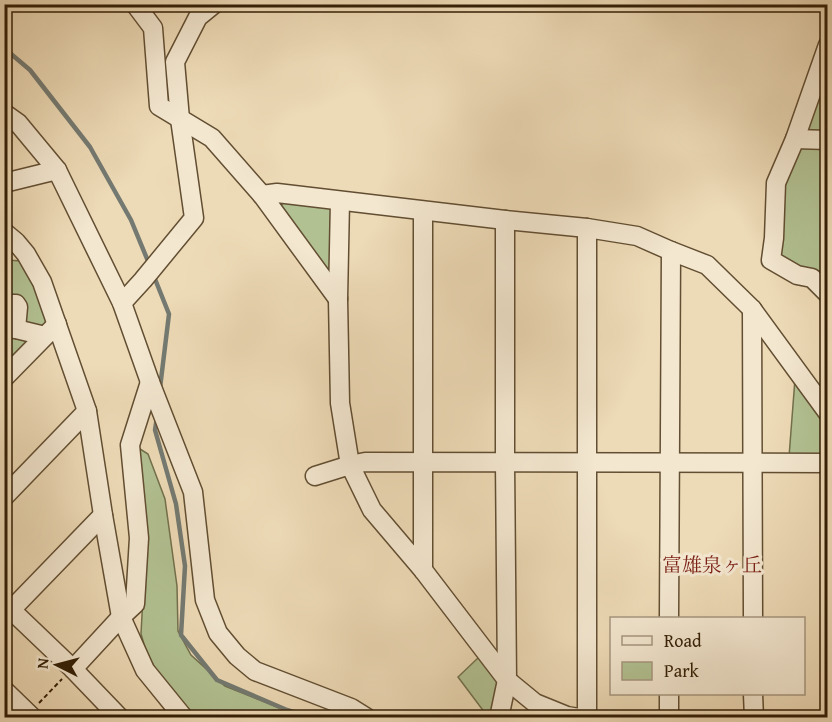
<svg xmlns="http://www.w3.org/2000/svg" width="832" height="722" font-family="'Gentium Book Plus','Noto Serif JP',serif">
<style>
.green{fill:#b2c192;stroke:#72704c;stroke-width:1.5}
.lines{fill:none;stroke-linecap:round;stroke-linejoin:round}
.stream{stroke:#747a72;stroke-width:4.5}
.minor-casing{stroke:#624e32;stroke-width:21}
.path{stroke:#331f06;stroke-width:2;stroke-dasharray:4.5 3;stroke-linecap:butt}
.minor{stroke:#f3e7d0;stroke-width:18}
.labels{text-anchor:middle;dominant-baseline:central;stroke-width:6;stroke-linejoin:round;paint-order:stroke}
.neighbourhood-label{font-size:20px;fill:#7a1f14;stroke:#f3e7d0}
</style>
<rect width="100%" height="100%" fill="#eddab6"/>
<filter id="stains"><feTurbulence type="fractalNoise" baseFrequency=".00333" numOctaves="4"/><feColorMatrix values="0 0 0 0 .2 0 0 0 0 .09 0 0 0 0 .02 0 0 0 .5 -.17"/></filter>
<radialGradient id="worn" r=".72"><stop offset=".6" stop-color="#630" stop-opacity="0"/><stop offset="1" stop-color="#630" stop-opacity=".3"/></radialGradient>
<g class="green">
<path d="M827 33V299L811 283 764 263 773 183Z"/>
<path d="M284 202 332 208 330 273 279 208Z"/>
<path d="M7 260 21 261 38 291 47 315 45 325 5 368 4 262Z"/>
<path d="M795 379 827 425V457H789Z"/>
<path d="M137 447 148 454 165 499 177 586 178 631 191 655 225 686 302 717H195C171 693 149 668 141 634L146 541Z"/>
<path d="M479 657 500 682 491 717H488L458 677Z"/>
</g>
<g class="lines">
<g class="stream">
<path d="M4 48 30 70 90 147 131 220 150 266"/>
<path d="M153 274 169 314 160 388"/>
<path d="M157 417 155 430 176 504 185 566 181 635 217 680 287 710 312 718"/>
</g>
<g class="minor-casing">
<g id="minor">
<path d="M135 4 153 28 159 106 212 138 262 195"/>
<path d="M828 45 795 139 776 183 774 238 771 260 797 275 812 278 828 294"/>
<path d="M4 113 18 123 57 170 122 303 150 382 193 492 205 600 218 633 237 656 255 671 351 708 367 718"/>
<path d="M795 139 828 140"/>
<path d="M4 183 57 170"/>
<path d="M340 201 338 299 340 403 350 465 372 510 423 570 507 680 535 703 567 716 579 718"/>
<path d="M4 232 16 242 26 254 42 282 87 411 103 515 121 617 145 670 184 718"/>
<path d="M338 299 262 195 277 193 505 220 587 228 637 236 671 251 707 265 752 309 828 413"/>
<path d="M122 303 143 280 194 218 180 119 175 62 198 17 214 4"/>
<path d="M4 308 9 304H16L18 307 16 329"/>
<path d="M752 309 753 618"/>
<path d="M4 328 16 329 45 336"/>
<path d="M4 378 57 324"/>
<path d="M315 476 350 465 365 462 828 463"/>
<path d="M4 497 87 411"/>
<path d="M423 570V211"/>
<path d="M4 603 73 669 120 718"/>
<path d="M11 610 103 515"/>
<path d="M669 618 671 251"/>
<path d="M73 669 121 617 135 604 139 538 130 445 150 382"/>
<path d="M4 690 33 718"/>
<path d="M669 694V718"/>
<path d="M753 694 754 718"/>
<path d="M499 718 507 680 505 462V220"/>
<path d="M587 718V228"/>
</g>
</g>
<path class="path" d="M39 703 62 679"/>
<use href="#minor" class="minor"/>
</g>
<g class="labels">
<g class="neighbourhood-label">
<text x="712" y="564">富雄泉ヶ丘</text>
</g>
</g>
<rect width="832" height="722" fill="none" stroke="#eddab6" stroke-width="24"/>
<rect x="6" y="6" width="820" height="710" fill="none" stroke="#331f06" stroke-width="3"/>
<rect x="12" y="12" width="808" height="698" fill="none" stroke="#331f06" stroke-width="1.5"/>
<rect x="610" y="617" width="195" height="78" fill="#f3e7d0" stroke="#a6977f" stroke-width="1.5"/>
<rect x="622" y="636" width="30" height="9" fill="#f3e7d0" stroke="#a6977f" stroke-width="1.5"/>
<text x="664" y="647" font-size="18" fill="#331f06">Road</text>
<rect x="622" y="662" width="30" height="18" fill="#b2c192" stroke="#a6977f" stroke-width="1.5"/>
<text x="664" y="677" font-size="18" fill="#331f06">Park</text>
<g transform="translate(57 665) rotate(276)" stroke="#f3e7d0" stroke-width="4.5" paint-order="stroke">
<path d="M0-4.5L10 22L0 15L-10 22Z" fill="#331f06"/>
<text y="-9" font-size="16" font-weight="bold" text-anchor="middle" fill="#331f06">N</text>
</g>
<rect width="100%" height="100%" filter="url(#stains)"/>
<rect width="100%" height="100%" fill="url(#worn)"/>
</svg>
